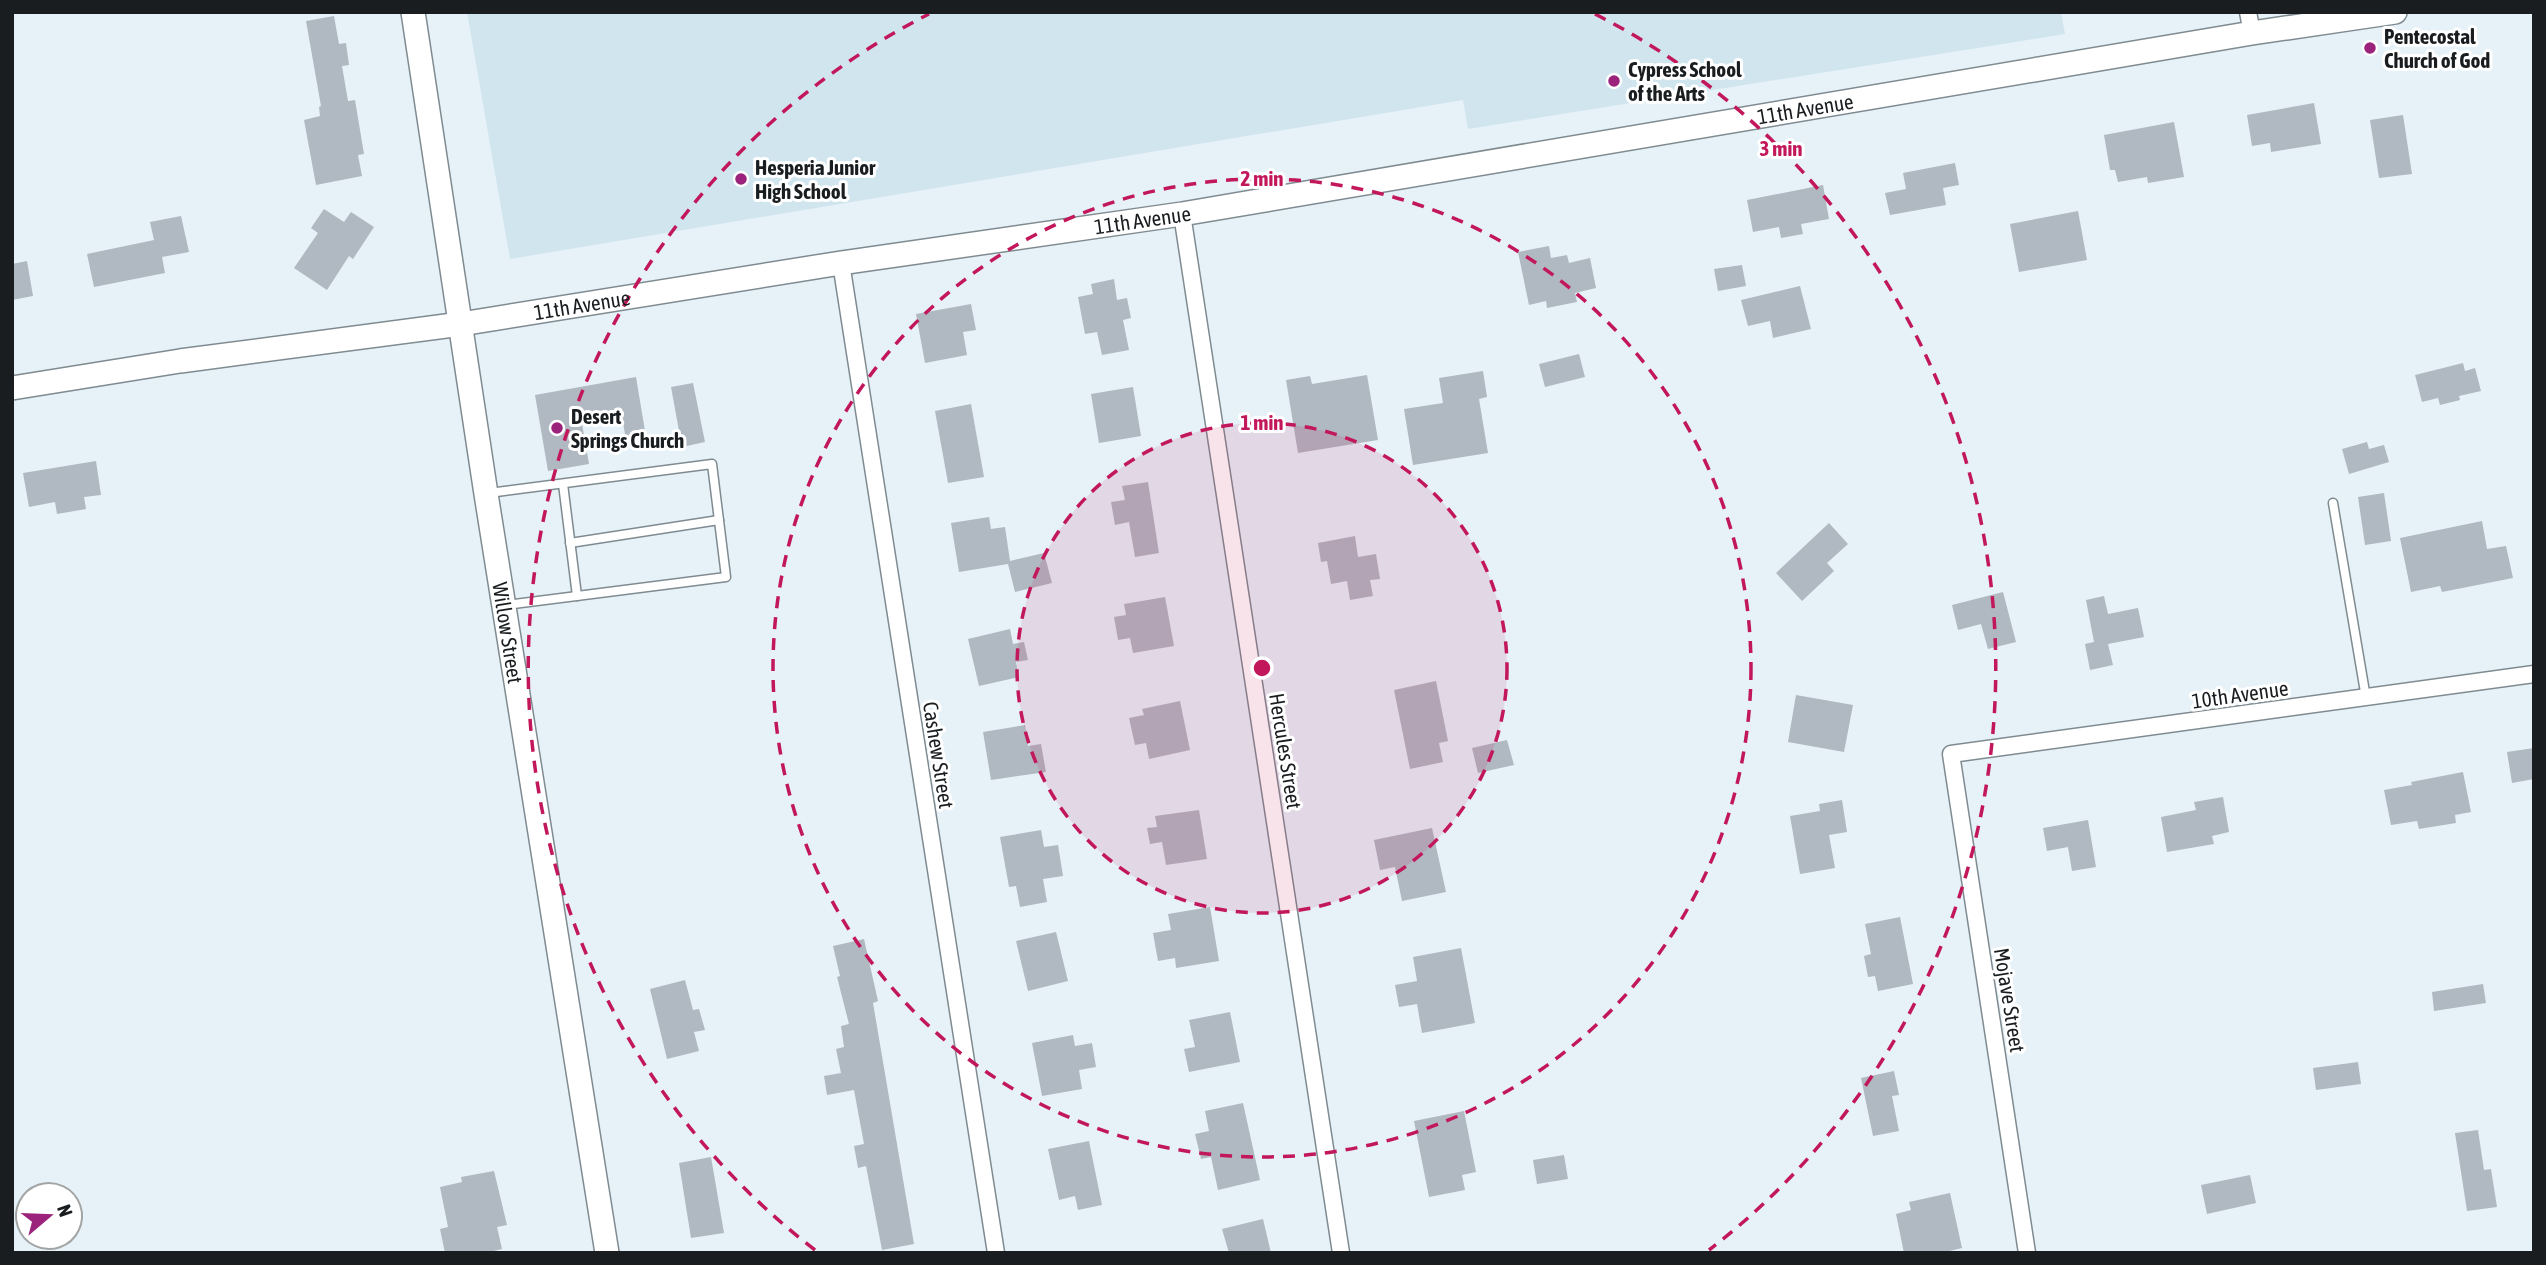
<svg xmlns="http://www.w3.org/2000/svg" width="2546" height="1265" font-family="'Asap Condensed',sans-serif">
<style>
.built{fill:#d1e5ef}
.building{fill:#b0b8c1}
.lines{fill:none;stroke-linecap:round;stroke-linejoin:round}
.lane-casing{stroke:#7f8b90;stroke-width:11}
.street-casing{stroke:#7f8b90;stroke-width:19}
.secondary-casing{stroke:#7f8b90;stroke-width:26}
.lane{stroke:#fff;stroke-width:8}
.street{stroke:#fff;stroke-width:16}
.secondary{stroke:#fff;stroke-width:23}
.ring{fill:none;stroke:#c2185b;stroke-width:3.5;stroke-dasharray:12 9}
.poi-dot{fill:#9b237c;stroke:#fff;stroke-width:2.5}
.labels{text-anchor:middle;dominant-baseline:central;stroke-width:6;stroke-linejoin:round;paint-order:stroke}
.poi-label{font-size:21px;font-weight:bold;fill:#191d1f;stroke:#fff;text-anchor:start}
.street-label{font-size:21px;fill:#191d1f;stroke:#fff}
.centre{fill:#c2185b;stroke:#fff;stroke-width:3.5}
.ring-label{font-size:21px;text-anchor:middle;font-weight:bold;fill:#c2185b;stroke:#fff;stroke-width:6;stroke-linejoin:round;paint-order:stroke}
</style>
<rect width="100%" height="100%" fill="#e6f2f8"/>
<path class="built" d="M467 12H2061L2065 34 1468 129 1463 100 510 259Z"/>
<g class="building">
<path d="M334 16 339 44 346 43 349 65 342 66 348 101 355 100 364 154 358 155 362 176 316 185 304 120 320 116 319 107 321 106 306 21Z"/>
<path d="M2314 103 2321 144 2271 152 2270 143 2252 146 2247 115Z"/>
<path d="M2403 115 2412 174 2379 178 2370 120Z"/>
<path d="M2174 122 2184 177 2148 183 2147 177 2118 182 2115 170H2110L2104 135Z"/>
<path d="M1955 163 1959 185 1943 188 1946 205 1890 215 1885 193 1906 189 1903 173Z"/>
<path d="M1823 185 1829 219 1801 224 1803 234 1781 238 1779 227 1753 232 1747 200Z"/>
<path d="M324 209 344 222 351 212 374 227 353 259 349 256 327 290 294 268 318 233 311 228Z"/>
<path d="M2078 211 2087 260 2019 272 2010 224Z"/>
<path d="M181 216 189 252 162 257 165 273 94 287 87 254 154 240 150 222Z"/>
<path d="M1549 246 1551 258 1567 255 1569 263 1590 258 1596 288 1575 293 1577 302 1547 308 1546 301 1529 305 1518 252Z"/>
<path d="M27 261 33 296 12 300V264Z"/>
<path d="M1742 265 1746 286 1718 291 1714 269Z"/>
<path d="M1114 279 1117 300 1127 298 1131 318 1123 320 1129 350 1102 355 1097 332 1085 334 1078 297 1093 294 1091 284Z"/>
<path d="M1800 286 1811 329 1773 338 1770 321 1748 326 1741 300Z"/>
<path d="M971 304 976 330 963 332 967 355 925 363 916 314Z"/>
<path d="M1579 354 1585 377 1545 387 1539 364Z"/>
<path d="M2463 363 2465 371 2475 368 2481 391 2459 396 2460 400 2440 405 2438 398 2422 402 2415 375Z"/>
<path d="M1483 371 1487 397 1479 399 1488 453 1413 465 1404 409 1443 403 1439 378Z"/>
<path d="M1367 375 1378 440 1298 453 1286 380 1310 376 1312 384Z"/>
<path d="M636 377 646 437 626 440 621 411 581 418 589 464 548 471 535 395Z"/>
<path d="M693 383 705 442 682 447 671 387Z"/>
<path d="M1133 387 1141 436 1099 443 1091 394Z"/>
<path d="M971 404 984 477 948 483 935 411Z"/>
<path d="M2367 442 2369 449 2384 445 2389 462 2349 474 2342 449Z"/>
<path d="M96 461 101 495 84 497 86 509 57 514 55 502 29 507 23 473Z"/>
<path d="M1148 482 1159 553 1135 557 1129 522 1115 525 1111 502 1125 500 1122 486Z"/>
<path d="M2384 493 2391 541 2365 545 2358 497Z"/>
<path d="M989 517 991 529 1005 527 1010 561 1044 553 1052 583 1015 592 1008 564 959 572 951 523Z"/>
<path d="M2482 521 2487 549 2506 546 2513 578 2442 592 2440 586 2411 592 2400 538Z"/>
<path d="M1829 523 1848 544 1827 563 1834 571 1802 601 1776 573Z"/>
<path d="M1355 536 1358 557 1376 554 1380 579 1370 580 1373 596 1350 600 1347 581 1331 584 1327 561 1321 562 1318 543Z"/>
<path d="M2003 592 2016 642 1988 649 1981 624 1958 630 1952 605Z"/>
<path d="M2104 596 2108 614 2138 608 2144 637 2108 644 2113 665 2090 670 2085 644 2094 642 2086 600Z"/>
<path d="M1165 597 1174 646 1133 653 1130 638 1118 640 1114 617 1126 615 1124 604Z"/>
<path d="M1010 629 1013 644 1024 642 1028 660 1016 662 1019 677 979 686 968 639Z"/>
<path d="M1436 681 1448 741 1439 743 1443 762 1410 769 1394 690Z"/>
<path d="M1796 695 1853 705 1844 752 1788 742Z"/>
<path d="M1180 701 1190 750 1149 759 1146 743 1135 745 1129 718 1144 715 1142 709Z"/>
<path d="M1025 725 1028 746 1041 744 1046 772 991 780 983 732Z"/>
<path d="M1507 740 1514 765 1478 773 1472 748Z"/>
<path d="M2534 748V779L2512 783 2507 752Z"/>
<path d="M2463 772 2471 812 2455 815 2456 823 2419 829 2417 821 2391 825 2384 790 2412 785 2411 782Z"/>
<path d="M2223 797 2229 832 2212 836 2214 844 2167 852 2161 817 2196 810 2194 802Z"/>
<path d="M1842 800 1847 832 1829 835 1835 868 1800 874 1790 816 1820 811 1819 804Z"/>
<path d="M1199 810 1207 859 1166 865 1162 842 1150 844 1147 828 1157 827 1155 816Z"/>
<path d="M2088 820 2096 867 2072 871 2068 847 2047 851 2043 828Z"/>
<path d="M1432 828 1446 892 1402 901 1395 867 1380 870 1374 840Z"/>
<path d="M1041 830 1044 847 1058 845 1063 876 1043 879 1047 902 1020 907 1016 886 1009 887 1000 837Z"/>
<path d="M1210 907 1219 961 1176 968 1175 958 1158 961 1153 933 1171 930 1168 914Z"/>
<path d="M1900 917 1913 984 1878 991 1875 976 1868 977 1864 956 1871 954 1865 924Z"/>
<path d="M1056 932 1068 981 1028 991 1016 941Z"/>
<path d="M864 939 878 1001 873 1003 914 1244 882 1250 866 1166 858 1168 854 1146 864 1144 854 1090 827 1095 824 1076 841 1073 836 1049 844 1047 841 1026 849 1024 837 977 840 976 833 946Z"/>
<path d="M1461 948 1475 1023 1422 1033 1417 1004 1399 1007 1395 985 1417 981 1413 957Z"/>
<path d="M685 980 693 1010 699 1009 705 1030 694 1032 699 1051 667 1059 650 989Z"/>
<path d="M2483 984 2486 1003 2434 1011 2432 992Z"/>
<path d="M1230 1012 1240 1062 1189 1072 1184 1049 1195 1047 1189 1020Z"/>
<path d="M1073 1035 1075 1046 1092 1043 1096 1067 1079 1070 1082 1089 1042 1096 1032 1043Z"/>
<path d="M2358 1062 2361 1084 2316 1090 2313 1068Z"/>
<path d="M1894 1071 1899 1095 1892 1096 1899 1131 1873 1136 1861 1078Z"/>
<path d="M1243 1103 1260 1180 1218 1190 1211 1157 1201 1159 1195 1134 1209 1131 1205 1111Z"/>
<path d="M1464 1111 1476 1172 1462 1175 1465 1190 1429 1197 1414 1121Z"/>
<path d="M2478 1130 2484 1170 2491 1169 2497 1207 2467 1211 2455 1133Z"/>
<path d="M1089 1141 1102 1205 1078 1210 1075 1196 1059 1200 1048 1149Z"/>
<path d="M1564 1155 1568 1179 1537 1184 1533 1160Z"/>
<path d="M711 1157 724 1233 691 1238 679 1163Z"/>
<path d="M494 1171 507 1225 497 1227 502 1249 486 1253H445L440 1229 448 1227 440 1187 462 1182 461 1177Z"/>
<path d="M2250 1175 2256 1203 2207 1214 2201 1185Z"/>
<path d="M1950 1193 1962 1248 1941 1253H1904L1896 1214 1911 1210 1909 1202Z"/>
<path d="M1263 1219 1271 1253H1229L1222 1229Z"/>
</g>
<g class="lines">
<g class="lane-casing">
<g id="lane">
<path d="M563 484 577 596"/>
<path d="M489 493 712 464 726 577 506 605"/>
<path d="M2333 503 2366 698"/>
<path d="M570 543 719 520"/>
</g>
</g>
<g class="street-casing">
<g id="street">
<path d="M2248 12 2252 33"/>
<path d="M1182 214 1341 1253"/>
<path d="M841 263 996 1253"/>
<path d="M2027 1253 1951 754 2534 674"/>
</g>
</g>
<g class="secondary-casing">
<g id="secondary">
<path id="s1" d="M413 12 486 494 607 1253"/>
<path id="s2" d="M12 388 180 361 461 324 841 263 1182 214 2252 33 2395 12"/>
</g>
</g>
<use href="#lane" class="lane"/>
<use href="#street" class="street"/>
<use href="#secondary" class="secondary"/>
</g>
<circle cx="1262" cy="668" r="245" fill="#c2185b" fill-opacity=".12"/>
<g class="ring">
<circle cx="1262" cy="668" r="245"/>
<circle cx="1262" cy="668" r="489"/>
<path d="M815 1250A734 734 0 0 1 929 14M1595 14A734 734 0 0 1 1709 1250"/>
</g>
<g class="poi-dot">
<circle cx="2370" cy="48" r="7"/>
<circle cx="1614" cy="81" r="7"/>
<circle cx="741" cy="179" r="7"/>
<circle cx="557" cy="428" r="7"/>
</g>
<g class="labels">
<g class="poi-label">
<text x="2384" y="36">Pentecostal<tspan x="2384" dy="24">Church of God</tspan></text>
<text x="1628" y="69">Cypress School<tspan x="1628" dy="24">of the Arts</tspan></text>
<text x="755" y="167">Hesperia Junior<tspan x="755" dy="24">High School</tspan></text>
<text x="571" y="416">Desert<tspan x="571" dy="24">Springs Church</tspan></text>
</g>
<g class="street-label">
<text stroke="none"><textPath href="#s2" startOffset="1815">11th Avenue</textPath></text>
<text stroke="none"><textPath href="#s2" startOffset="1143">11th Avenue</textPath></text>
<text stroke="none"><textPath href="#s2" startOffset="576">11th Avenue</textPath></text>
<text stroke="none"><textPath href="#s1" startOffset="628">Willow Street</textPath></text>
<text transform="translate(2240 694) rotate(-8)">10th Avenue</text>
<text transform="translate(1286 751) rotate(81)">Hercules Street</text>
<text transform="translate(939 755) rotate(81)">Cashew Street</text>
<text transform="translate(2010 1000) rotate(81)">Mojave Street</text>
</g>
</g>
<circle cx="1262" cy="668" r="10" class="centre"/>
<g class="ring-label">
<text x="1781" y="156">3 min</text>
<text x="1262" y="186">2 min</text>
<text x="1262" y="430">1 min</text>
</g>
<rect width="2546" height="1265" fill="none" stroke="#191d1f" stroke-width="28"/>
<g transform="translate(49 1216) rotate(71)"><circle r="33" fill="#ffffff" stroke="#a3a5a5" stroke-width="2"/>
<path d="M0-5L12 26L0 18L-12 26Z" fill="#9b237c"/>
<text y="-10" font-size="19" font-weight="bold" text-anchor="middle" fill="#191d1f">N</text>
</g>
</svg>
